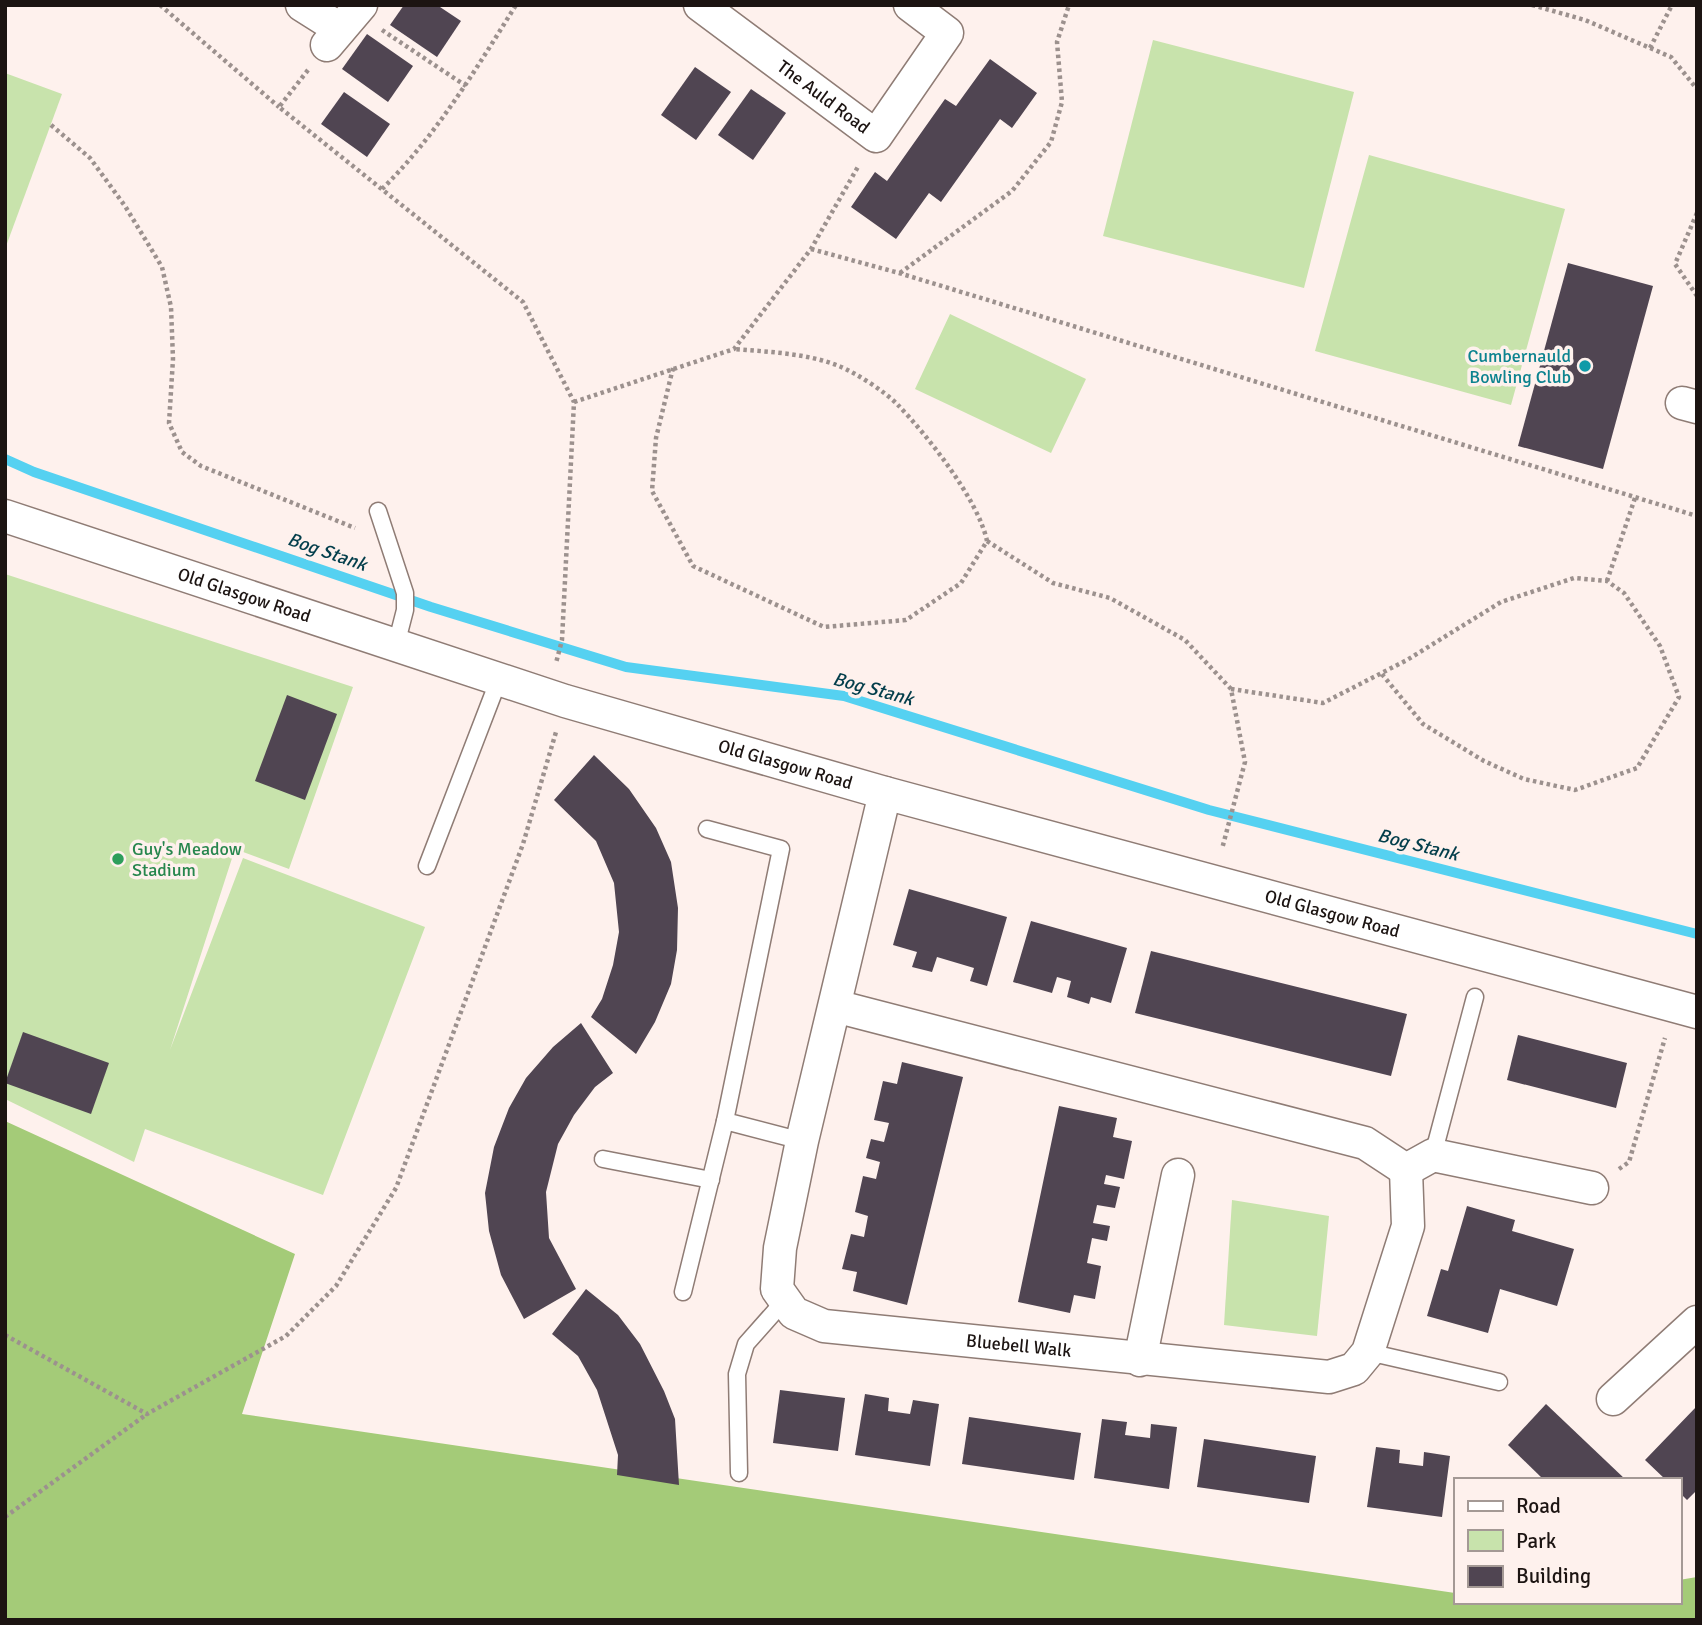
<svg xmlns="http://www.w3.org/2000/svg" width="1702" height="1625" font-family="Signika,sans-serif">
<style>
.green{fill:#c8e3ac}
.forest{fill:#a4cb78}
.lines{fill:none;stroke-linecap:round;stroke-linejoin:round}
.stream{stroke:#55d1f1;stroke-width:10}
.building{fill:#504552}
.lane-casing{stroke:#8f7c75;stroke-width:19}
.street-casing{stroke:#8f7c75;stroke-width:35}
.path{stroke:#9c918e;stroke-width:4.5;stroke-dasharray:3.5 3.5;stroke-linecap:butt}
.lane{stroke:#fff;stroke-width:16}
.street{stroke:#fff;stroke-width:32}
.culture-dot{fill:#0f9aa8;stroke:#fef1ed;stroke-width:2.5}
.leisure-dot{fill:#2e9e5b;stroke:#fef1ed;stroke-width:2.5}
.labels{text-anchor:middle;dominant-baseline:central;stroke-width:7;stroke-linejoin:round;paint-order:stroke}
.street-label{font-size:18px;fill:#1c1412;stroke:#fef1ed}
.culture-label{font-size:18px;fill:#0d838f;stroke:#fef1ed;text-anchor:end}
.leisure-label{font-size:18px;fill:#27864d;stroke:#fef1ed;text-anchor:start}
.water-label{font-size:19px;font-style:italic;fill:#033e4b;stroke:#fef1ed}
</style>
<rect width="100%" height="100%" fill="#fef1ed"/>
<g class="green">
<path d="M1153 40 1354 92 1304 288 1103 236Z"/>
<path d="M5 73 62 94 5 249Z"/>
<path d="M1369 155 1565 209 1511 405 1315 351Z"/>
<path d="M950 314 1086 379 1051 453 915 389Z"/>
<path d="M5 574 353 687 289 869 235 849 170 1050 243 858 425 927 323 1195 145 1129 134 1162 5 1099Z"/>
<path d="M1232 1200 1329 1216 1317 1336 1224 1325Z"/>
</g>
<path class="forest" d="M5 1121 295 1254 242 1414 1455 1593V1602H1679V1580L1697 1577V1620H5Z"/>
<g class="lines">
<path class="stream" d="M5 459 34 472 431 607 626 667 844 696 1209 810 1697 934"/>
</g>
<g class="building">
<path d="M404 5H437L461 21 437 57 390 25Z"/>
<path d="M367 34 413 66 388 102 342 69Z"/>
<path d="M990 59 1037 93 1012 128 1000 119 941 202 929 193 896 239 851 207 875 172 887 181 945 99 956 106Z"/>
<path d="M695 67 731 92 696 140 661 115Z"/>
<path d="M751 89 786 113 753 160 718 135Z"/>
<path d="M344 92 390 124 367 157 321 124Z"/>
<path d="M1568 263 1653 286 1603 469 1518 446Z"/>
<path d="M287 695 337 714 305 800 255 781Z"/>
<path d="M594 755 629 789 656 828 671 862 678 908 677 950 671 984 655 1022 636 1054 591 1017 602 999 613 965 619 932 614 883 596 841 554 800Z"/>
<path d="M909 889 1007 917 987 986 970 981 974 968 937 957 932 972 912 967 917 952 893 945Z"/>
<path d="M1031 921 1127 948 1111 1003 1091 997 1089 1004 1067 997 1071 981 1057 977 1052 993 1013 982Z"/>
<path d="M1151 951 1407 1014 1391 1076 1135 1013Z"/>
<path d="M581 1023 613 1073 595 1087 574 1115 558 1144 546 1192 549 1238 576 1289 524 1319 501 1275 489 1231 485 1193 494 1147 509 1108 526 1078 553 1047Z"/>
<path d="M23 1032 109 1063 91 1114 5 1083Z"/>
<path d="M1518 1035 1627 1063 1616 1108 1507 1080Z"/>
<path d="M902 1062 963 1077 907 1305 853 1291 857 1272 842 1269 851 1234 864 1237 868 1216 855 1212 863 1176 876 1179 880 1162 866 1158 871 1139 884 1142 889 1123 874 1120 883 1081 897 1084Z"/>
<path d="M1059 1106 1117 1118 1113 1137 1132 1141 1124 1179 1106 1175 1104 1184 1120 1187 1115 1208 1097 1205 1093 1223 1110 1226 1107 1241 1092 1238 1087 1263 1101 1266 1095 1299 1074 1295 1070 1313 1018 1302Z"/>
<path d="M1467 1206 1515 1220 1512 1231 1574 1249 1557 1306 1500 1289 1488 1333 1427 1316 1441 1269 1448 1271Z"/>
<path d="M586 1289 618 1315 640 1344 664 1391 675 1419 679 1485 617 1475 618 1455 597 1390 578 1356 552 1334Z"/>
<path d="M780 1390 845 1398 838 1451 773 1443Z"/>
<path d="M865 1394 889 1398 888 1411 910 1414 913 1400 939 1404 930 1466 855 1455Z"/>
<path d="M1546 1404 1626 1480H1544L1508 1445Z"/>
<path d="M1697 1406V1490L1687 1500 1679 1492V1480H1666L1645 1460Z"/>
<path d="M969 1417 1081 1433 1074 1480 962 1464Z"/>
<path d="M1102 1419 1127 1422 1125 1435 1150 1438 1151 1424 1177 1427 1169 1489 1094 1478Z"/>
<path d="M1204 1439 1316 1456 1309 1503 1197 1487Z"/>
<path d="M1376 1447 1400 1450 1399 1463 1423 1466 1424 1452 1450 1456 1442 1517 1367 1507Z"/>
</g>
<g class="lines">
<g class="lane-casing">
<g id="lane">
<path d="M378 511 405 593V610L396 645"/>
<path d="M707 829 781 849 725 1121 802 1141"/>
<path d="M427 866 499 679"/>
<path d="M1433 1155 1475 997"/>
<path d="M603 1159 711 1180"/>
<path d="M683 1292 725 1121"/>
<path d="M1368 1352 1499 1382"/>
<path d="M739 1473 737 1374 746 1344 785 1300"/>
</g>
</g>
<g class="street-casing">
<g id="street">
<path d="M302 5 340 29"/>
<path id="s1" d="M700 5 876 136 947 33 910 5"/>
<path d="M327 45 361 5"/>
<path d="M1682 403 1697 407"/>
<path id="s2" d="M5 516 565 701 885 793 1697 1012"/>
<path id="s3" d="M885 793 802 1141 780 1248 777 1289 794 1313 824 1326 1329 1377 1354 1369 1368 1352 1408 1226 1406 1170"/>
<path d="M835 1006 1365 1143 1406 1170 1433 1155 1592 1188"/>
<path d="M1140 1360 1178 1175"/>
<path d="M1613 1399 1697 1322"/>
</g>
</g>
<g class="path">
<path d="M160 5 279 107"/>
<path d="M1532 5 1585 20 1671 57 1697 89"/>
<path d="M382 30 466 86"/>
<path d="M1650 48 1672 5"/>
<path d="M308 70 279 107 523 302 574 402 562 640 556 663"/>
<path d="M51 125 90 158 125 206 162 267 171 307 173 359 169 423 182 452 201 466 355 528"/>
<path d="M382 189C436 136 476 69 516 5"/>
<path d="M1697 213 1675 264 1697 296"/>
<path d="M811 249 899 273 1697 516"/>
<path d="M900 273 1012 191 1051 142 1062 102 1057 42 1069 5"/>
<path d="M673 368 656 438 652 491 693 566 824 627 906 620 961 583 987 541C978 499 927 435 897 404 884 391 856 373 839 366 806 353 769 352 734 349"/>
<path d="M574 402 734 349 811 249 859 165"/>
<path d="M987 541 1053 583 1110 598 1185 640 1231 689 1245 762 1222 849"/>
<path d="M1607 581 1635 498"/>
<path d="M1231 689 1323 703 1407 660 1501 602 1574 578 1607 581 1624 593 1660 646 1679 697 1637 768 1575 790 1524 779 1484 761 1423 724 1381 673"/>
<path d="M1619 1169 1629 1162 1665 1038"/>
<path d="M5 1335 147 1414 286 1336 336 1286 396 1188 523 844 556 732"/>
<path d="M5 1517 147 1414"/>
</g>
<use href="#lane" class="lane"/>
<use href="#street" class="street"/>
</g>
<circle class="culture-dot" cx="1585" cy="366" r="7"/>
<circle class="leisure-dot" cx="118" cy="859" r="7"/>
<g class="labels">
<g class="street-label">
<text stroke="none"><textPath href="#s1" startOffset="154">The Auld Road</textPath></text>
<text stroke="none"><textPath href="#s2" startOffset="252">Old Glasgow Road</textPath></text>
<text stroke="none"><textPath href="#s2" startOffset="819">Old Glasgow Road</textPath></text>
<text stroke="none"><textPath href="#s2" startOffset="1386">Old Glasgow Road</textPath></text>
<text stroke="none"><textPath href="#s3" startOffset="766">Bluebell Walk</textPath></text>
</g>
<g class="culture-label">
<text x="1571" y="356">Cumbernauld<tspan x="1571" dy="21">Bowling Club</tspan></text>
</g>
<g class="leisure-label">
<text x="132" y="849">Guy's Meadow<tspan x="132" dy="21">Stadium</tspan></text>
</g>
<g class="water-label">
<text transform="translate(327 552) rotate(19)">Bog Stank</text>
<text transform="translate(873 689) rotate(15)">Bog Stank</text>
<text transform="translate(1418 845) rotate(14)">Bog Stank</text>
</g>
</g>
<rect width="1702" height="1625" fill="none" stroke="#1c1412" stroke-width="14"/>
<rect x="1454" y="1478" width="228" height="126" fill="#fef1ed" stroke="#a49995" stroke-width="2"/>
<rect x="1468" y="1501" width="35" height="10" fill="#ffffff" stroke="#a49995" stroke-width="2"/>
<text x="1516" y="1513" font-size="21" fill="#1c1412">Road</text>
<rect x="1468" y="1530" width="35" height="21" fill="#c8e3ac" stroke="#a49995" stroke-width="2"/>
<text x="1516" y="1548" font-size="21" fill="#1c1412">Park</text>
<rect x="1468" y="1566" width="35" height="21" fill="#504552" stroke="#a49995" stroke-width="2"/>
<text x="1516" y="1583" font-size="21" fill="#1c1412">Building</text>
</svg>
